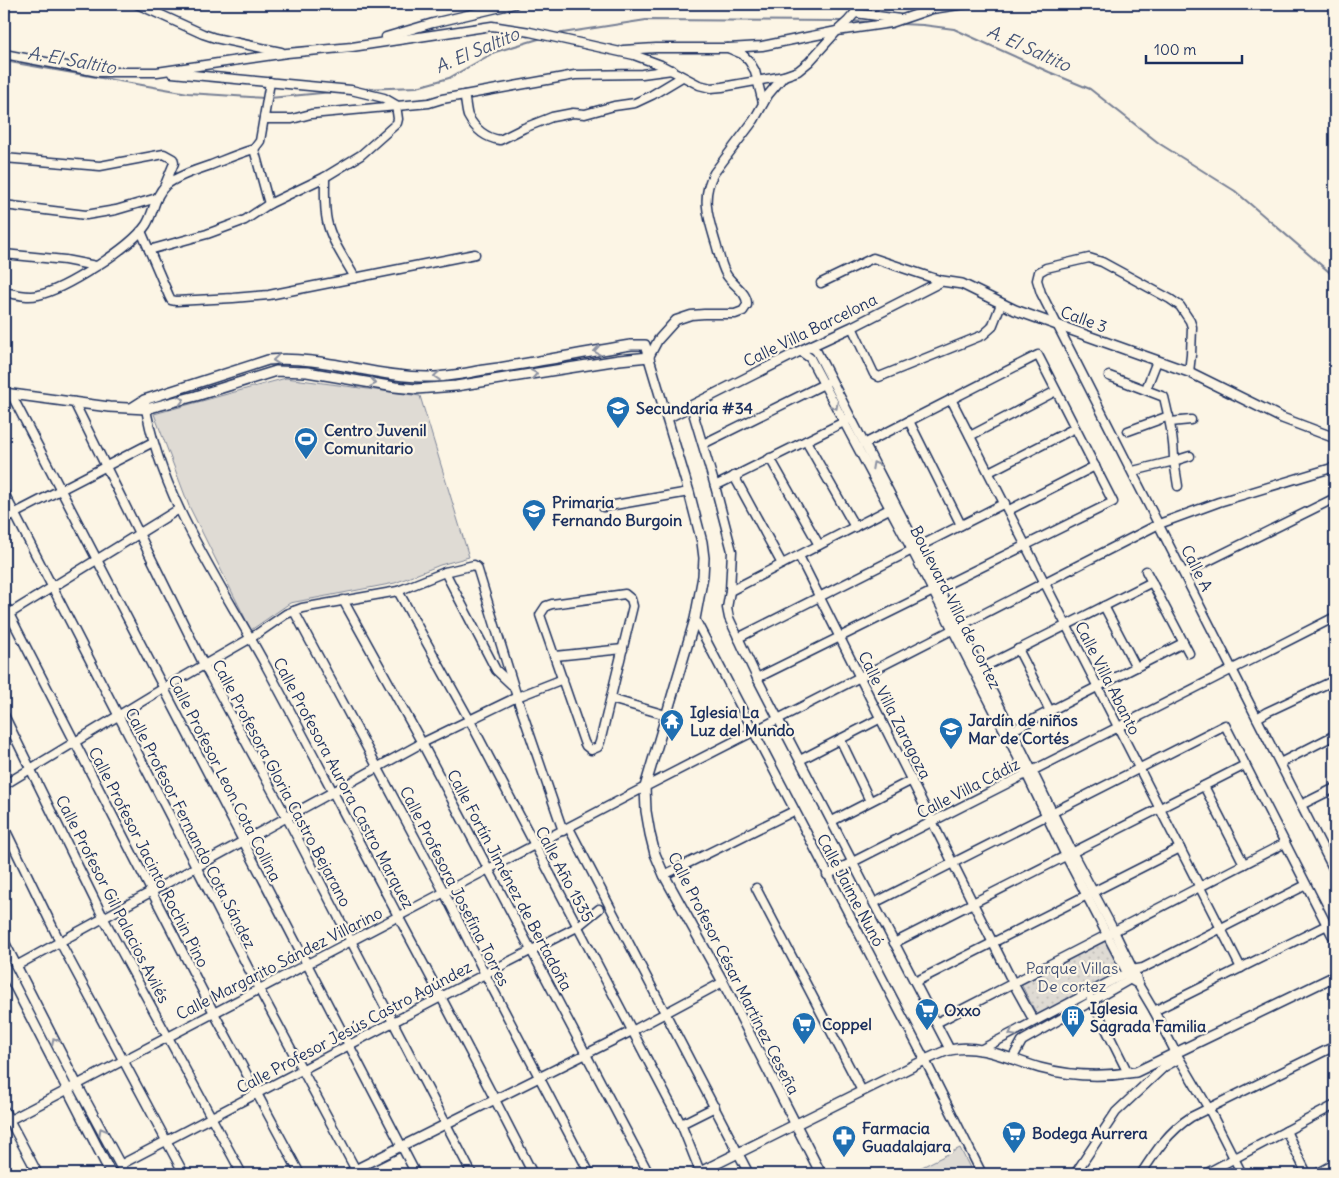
<svg xmlns="http://www.w3.org/2000/svg" width="1339" height="1178" font-family="Delius,sans-serif">
<style>
.park{fill:url(#park-dots);stroke:#7d8599}
.garden{fill:#dfdbd4;stroke:#7d8599}
.lines{fill:none;stroke-linecap:round;stroke-linejoin:round}
.stream{stroke:#767f94;stroke-width:2}
.minor-casing{stroke:#1b2f5e;stroke-width:11}
.tertiary-casing{stroke:#1b2f5e;stroke-width:12}
.minor{stroke:#fcf5e5;stroke-width:8}
.tertiary{stroke:#fcf5e5;stroke-width:9}
.oneway{stroke:#8c92a2}
.labels{text-anchor:middle;dominant-baseline:central;stroke-width:4.5;stroke-linejoin:round;paint-order:stroke}
.street-label{font-size:16px;fill:#1b2f5e;stroke:#fcf5e5}
.poi-label{font-size:16px;font-weight:bold;fill:#1b2f5e;stroke:#fcf5e5;text-anchor:start}
.park-label{font-size:16px;fill:#425176;stroke:#fcf5e5}
.water-label{font-size:18px;font-style:italic;fill:#485779;stroke:#fcf5e5}
</style>
<defs>
<pattern id="park-dots" width="8" height="8" patternUnits="userSpaceOnUse" patternTransform="scale(1.25)"><rect width="8" height="8" fill="#dfdbd4"/><path d="M2 2h.1M6 6h.1" fill="none" stroke="#bfbcb8" stroke-width="1.8" stroke-linecap="round"/></pattern>
</defs>
<rect width="100%" height="100%" fill="#fcf5e5"/>
<filter id="ink" filterUnits="userSpaceOnUse"><feTurbulence type="fractalNoise" baseFrequency=".02" numOctaves="2"/><feDisplacementMap in="SourceGraphic" scale="10" xChannelSelector="R" yChannelSelector="G"/><feConvolveMatrix kernelMatrix="1 2 1 2 8 2 1 2 1" color-interpolation-filters="sRGB"/></filter>
<g filter="url(#ink)">
<path class="park" d="M1107 939 1123 972 1037 1015 1020 982Z"/>
<g class="garden">
<path d="M286 378 420 396 469 557 440 565 395 583 290 603 251 630 189 506 154 414Z"/>
<path d="M960 1148 973 1174H908Z"/>
</g>
<g class="lines">
<g class="stream">
<path d="M850 21 871 22"/>
<path d="M900 24 923 25 954 29 1049 72 1090 89 1160 144 1235 191 1335 277"/>
<path d="M556 34 646 20 843 21"/>
<path d="M4 61 188 93 265 98"/>
<path d="M362 89 417 87 449 78 495 52 542 38"/>
<path d="M270 98 332 92"/>
</g>
<g class="minor-casing">
<g id="minor">
<path d="M137 4 203 34 215 38 281 52"/>
<path d="M855 13 900 19"/>
<path d="M386 37 433 23 514 4"/>
<path d="M728 48 762 46 837 31 891 23 932 9 965 4"/>
<path d="M623 50 656 48H728L742 54 749 61 755 71 763 103"/>
<path d="M4 54 98 72H157L287 53 352 47 492 26 530 32 634 55 661 65 699 85 711 88 722 87 784 76 798 71 809 62 837 31 848 21 855 13 858 4"/>
<path d="M464 95C466 102 466 110 468 116 475 129 486 138 500 140L524 128 552 117 573 113 585 114 614 106 635 103 652 95 682 77"/>
<path d="M264 119H292L311 114 429 103 442 99 575 75 642 74 672 70"/>
<path d="M254 149 269 204"/>
<path d="M4 158 100 166 164 154 173 159 174 163 164 187"/>
<path d="M325 177C325 192 324 207 327 221 331 241 346 261 355 278"/>
<path d="M4 205 86 215 116 210 157 198"/>
<path d="M141 231 169 296 171 300 176 301 233 298 269 295 475 254"/>
<path d="M149 250 207 234 245 220 269 204 325 177 361 155 397 123 398 119 396 105 384 98 351 90 172 73"/>
<path d="M4 254 65 260 96 266"/>
<path d="M821 283 873 258 942 281"/>
<path d="M4 292C15 294 27 298 38 295 64 290 130 248 146 225 154 213 154 196 166 185 179 175 197 170 211 165 226 159 240 153 254 149L260 141 270 82"/>
<path d="M852 327 874 374 879 377 983 335 992 327 1001 304"/>
<path d="M808 347 814 349 817 352 1012 730 1072 852 1114 931 1136 976 1138 984 1154 1011 1176 1053 1209 1109 1242 1174"/>
<path d="M800 351 810 358 912 550 1026 773 1066 856 1127 973 1131 980 1138 984"/>
<path d="M649 357 658 340 676 320 691 315 704 314H735L743 311 747 305C748 292 732 285 726 274 721 265 719 254 716 244 709 220 700 197 714 173L754 120 768 95 784 76"/>
<path d="M1189 372 1191 355 1192 327 1190 321 1180 306 1170 299 1102 262 1089 258 1046 268 1039 272 1037 280 1041 293 1335 872"/>
<path d="M1109 376 1164 397C1169 418 1174 439 1174 461L1133 471"/>
<path d="M1146 389 1157 361"/>
<path d="M11 394 416 1174"/>
<path d="M951 399 1241 968"/>
<path d="M74 402 204 665 286 816 472 1174"/>
<path d="M145 403C160 498 221 583 266 666 311 749 354 833 398 916 444 1002 489 1087 533 1174"/>
<path d="M691 406 715 486 732 551 730 591 727 608 729 618 757 678 950 1050"/>
<path d="M909 421 961 525"/>
<path d="M1170 422 1191 420"/>
<path d="M1128 431 1169 416"/>
<path d="M970 436 1056 391"/>
<path d="M806 441 855 527"/>
<path d="M703 444 826 383"/>
<path d="M770 458 819 545"/>
<path d="M989 472 1075 428"/>
<path d="M734 476 782 564"/>
<path d="M715 486 848 420"/>
<path d="M1178 486 1174 461 1190 456"/>
<path d="M4 493 259 989 358 1174"/>
<path d="M603 507 689 492"/>
<path d="M1009 510 1095 466"/>
<path d="M4 519 153 442"/>
<path d="M799 556 1013 983 1034 1021"/>
<path d="M1146 571 1189 653"/>
<path d="M445 572 496 670 513 686"/>
<path d="M1184 573 1335 498"/>
<path d="M398 591 469 719 681 1124 701 1174"/>
<path d="M730 591 895 506"/>
<path d="M625 594 631 599 633 606 600 742 598 747 591 750 586 746 584 742 540 615 546 606 552 604Z"/>
<path d="M343 600 422 743 649 1174"/>
<path d="M4 604 214 1013 300 1174"/>
<path d="M1104 606 1136 667"/>
<path d="M294 611 444 892 485 974 590 1174"/>
<path d="M4 617 179 509"/>
<path d="M695 619 925 1060 982 1174"/>
<path d="M738 638 1005 503"/>
<path d="M1018 649 1050 711"/>
<path d="M555 656 623 649"/>
<path d="M978 670 1152 582"/>
<path d="M757 678 1113 502 1038 355 864 444"/>
<path d="M611 699 666 715"/>
<path d="M4 715 104 919 242 1174"/>
<path d="M1257 718 1267 712 1335 680"/>
<path d="M1009 732 1183 643"/>
<path d="M840 739 870 801"/>
<path d="M800 760 881 718"/>
<path d="M1280 763 1335 735"/>
<path d="M4 785 164 688 251 638 286 614 302 608 398 591 445 572 474 565 477 567 517 697 563 831"/>
<path d="M1204 786 1244 864"/>
<path d="M1301 805 1335 788"/>
<path d="M832 821 912 780"/>
<path d="M4 827 60 942 184 1174"/>
<path d="M569 828 749 1174"/>
<path d="M1326 853 1335 848"/>
<path d="M664 875 794 811"/>
<path d="M827 875 1335 617"/>
<path d="M756 888 862 1091"/>
<path d="M874 903 1225 725 1332 935"/>
<path d="M894 943 1245 765"/>
<path d="M16 966 422 743 517 697 563 679"/>
<path d="M915 982 1180 848"/>
<path d="M1091 999 1128 1073"/>
<path d="M1154 1011 1327 925"/>
<path d="M936 1023 1285 843"/>
<path d="M980 1050 1132 970 1143 968 1306 885"/>
<path d="M1012 1059 1022 1041 1134 977"/>
<path d="M4 1110 38 1174"/>
<path d="M4 1123 645 787 1159 524 1219 502 1335 467"/>
<path d="M681 1124 715 1107"/>
<path d="M1286 1131 1307 1174"/>
<path d="M120 1165 485 974 577 927 599 909"/>
<path d="M346 1174 632 1031 723 982"/>
<path d="M1075 1174 1116 1112 1164 1067 1179 1059"/>
<path d="M1141 1174C1155 1152 1169 1131 1191 1117L1335 1046"/>
<path d="M1205 1174 1335 1105"/>
<path d="M1316 1174 1335 1164"/>
</g>
</g>
<g class="tertiary-casing">
<g id="tertiary">
<path d="M4 393 109 407 146 409 196 396 276 371 307 372 395 387 416 389 456 386 619 360 649 357"/>
<path d="M133 407 144 400 268 360C323 355 375 378 431 377 448 377 466 373 484 370 533 363 582 353 631 345H645L689 492 702 542 704 558 703 576 695 619 645 787 646 811 650 834 655 854 664 875 723 982 821 1174"/>
<path d="M667 418 800 351 852 327 942 281 962 284 1015 310 1189 372 1282 418 1335 438"/>
<path d="M4 942 77 1085 125 1174"/>
<path d="M4 965 111 1174"/>
<path d="M696 1174 925 1060C933 1057 941 1052 950 1050 979 1043 1012 1060 1040 1068 1070 1076 1105 1077 1136 1072L1335 976"/>
</g>
</g>
<use href="#minor" class="minor"/>
<use href="#tertiary" class="tertiary"/>
</g>
<defs><path id="oneway-chevron" d="M-2-3.5L2.5 0L-2 3.5" fill="none" stroke-width="1.6" stroke-linecap="round" stroke-linejoin="round" transform="scale(1.25)"/></defs>
<g class="oneway">
<use href="#oneway-chevron" transform="translate(597 351) rotate(171)"/>
<use href="#oneway-chevron" transform="translate(276 360) rotate(174)"/>
<use href="#oneway-chevron" transform="translate(534 374) rotate(-10)"/>
<use href="#oneway-chevron" transform="translate(437 376) rotate(176)"/>
<use href="#oneway-chevron" transform="translate(373 383) rotate(10)"/>
<use href="#oneway-chevron" transform="translate(181 400) rotate(-14)"/>
<use href="#oneway-chevron" transform="translate(835 406) rotate(61)"/>
<use href="#oneway-chevron" transform="translate(875 465) rotate(-118)"/>
<use href="#oneway-chevron" transform="translate(1012 1033) rotate(151)"/>
<use href="#oneway-chevron" transform="translate(55 1041) rotate(-117)"/>
<use href="#oneway-chevron" transform="translate(102 1131) rotate(-119)"/>
</g>
</g>
<defs>
<g id="school-pin" transform="scale(1.25)"><path d="M0 17L-7.5 6A9.5 9.5 0 1 1 7.5 6Z" fill="#1f6fb2" stroke="#fcf5e5"/><path d="M0-5L7-2L0 1L-7-2ZM-4 1L0 2.5L4 1V4Q0 6-4 4Z" fill="#fff"/></g>
<g id="stadium-pin" transform="scale(1.25)"><path d="M0 17L-7.5 6A9.5 9.5 0 1 1 7.5 6Z" fill="#1f6fb2" stroke="#fcf5e5"/><path d="M0-5a6.5 5 0 1 0 0 10a6.5 5 0 1 0 0-10ZM-3.5-1.8h7v3.6h-7Z" fill="#fff"/></g>
<g id="temple-pin" transform="scale(1.25)"><path d="M0 17L-7.5 6A9.5 9.5 0 1 1 7.5 6Z" fill="#1f6fb2" stroke="#fcf5e5"/><path d="M0-6L5-2H3V0L6.5 2.5H4V6H1.5V3h-3V6H-4V2.5H-6.5L-3 0V-2H-5Z" fill="#fff"/></g>
<g id="supermarket-pin" transform="scale(1.25)"><path d="M0 17L-7.5 6A9.5 9.5 0 1 1 7.5 6Z" fill="#1f6fb2" stroke="#fcf5e5"/><path d="M-6-5.5h2.5l.6 2H6L4.5 2H-2.5L-4.4-4H-6ZM-1.5 3.2a1.3 1.3 0 1 0 .1 0ZM3 3.2a1.3 1.3 0 1 0 .1 0Z" fill="#fff"/></g>
<g id="building-pin" transform="scale(1.25)"><path d="M0 17L-7.5 6A9.5 9.5 0 1 1 7.5 6Z" fill="#1f6fb2" stroke="#fcf5e5"/><path d="M-4-6H4V6H1V3H-1V6H-4ZM-2.5-4.3h1.7v1.8h-1.7ZM.8-4.3h1.7v1.8H.8ZM-2.5-1h1.7V.8h-1.7ZM.8-1h1.7V.8H.8Z" fill="#fff"/></g>
<g id="pharmacy-pin" transform="scale(1.25)"><path d="M0 17L-7.5 6A9.5 9.5 0 1 1 7.5 6Z" fill="#1f6fb2" stroke="#fcf5e5"/><path d="M-2-6h4v4h4v4h-4v4h-4v-4h-4v-4h4Z" fill="#fff"/></g>
</defs>
<g fill-rule="evenodd">
<use href="#school-pin" x="618" y="408"/>
<use href="#stadium-pin" x="306" y="439"/>
<use href="#school-pin" x="534" y="511"/>
<use href="#temple-pin" x="672" y="721"/>
<use href="#school-pin" x="951" y="729"/>
<use href="#supermarket-pin" x="927" y="1010"/>
<use href="#building-pin" x="1073" y="1017"/>
<use href="#supermarket-pin" x="804" y="1024"/>
<use href="#supermarket-pin" x="1014" y="1133"/>
<use href="#pharmacy-pin" x="844" y="1137"/>
</g>
<g class="labels">
<g class="street-label">
<text transform="translate(1084 319) rotate(20)">Calle 3</text>
<text transform="translate(810 330) rotate(-26)">Calle Villa Barcelona</text>
<text transform="translate(1197 568) rotate(63)">Calle A</text>
<text transform="translate(956 607) rotate(63)">Boulevard Villa de Cortez</text>
<text transform="translate(1108 678) rotate(63)">Calle Villa Abanto</text>
<text transform="translate(895 715) rotate(63)">Calle Villa Zaragoza</text>
<text transform="translate(225 778) rotate(63)">Calle Profesor Leon Cota Collina</text>
<text transform="translate(282 783) rotate(62)">Calle Profesora Gloria Castro Bejarano</text>
<text transform="translate(344 783) rotate(62)">Calle Profesora Aurora Castro Marquez</text>
<text transform="translate(968 788) rotate(-27)">Calle Villa Cádiz</text>
<text transform="translate(191 828) rotate(63)">Calle Profesor Fernando Cota Sández</text>
<text transform="translate(149 857) rotate(63)">Calle Profesor Jacinto Rochin Pino</text>
<text transform="translate(565 874) rotate(62)">Calle Año 1535</text>
<text transform="translate(510 880) rotate(62)">Calle Fortín Jiménez de Bertadoña</text>
<text transform="translate(455 886) rotate(63)">Calle Profesora Josefina Torres</text>
<text transform="translate(851 890) rotate(62)">Calle Jaime Nunó</text>
<text transform="translate(113 899) rotate(63)">Calle Profesor Gil Palacios Avilés</text>
<text transform="translate(279 963) rotate(-27)">Calle Margarito Sández Villarino</text>
<text transform="translate(734 973) rotate(63)">Calle Profesor César Martínez Ceseña</text>
<text transform="translate(354 1027) rotate(-28)">Calle Profesor Jesús Castro Agúndez</text>
</g>
<g class="poi-label">
<text x="636" y="408">Secundaria #34</text>
<text x="324" y="430">Centro Juvenil<tspan x="324" dy="18">Comunitario</tspan></text>
<text x="552" y="502">Primaria<tspan x="552" dy="18">Fernando Burgoin</tspan></text>
<text x="690" y="712">Iglesia La<tspan x="690" dy="18">Luz del Mundo</tspan></text>
<text x="968" y="720">Jardín de niños<tspan x="968" dy="18">Mar de Cortés</tspan></text>
<text x="1090" y="1008">Iglesia<tspan x="1090" dy="18">Sagrada Familia</tspan></text>
<text x="944" y="1010">Oxxo</text>
<text x="822" y="1024">Coppel</text>
<text x="862" y="1128">Farmacia<tspan x="862" dy="18">Guadalajara</tspan></text>
<text x="1032" y="1133">Bodega Aurrera</text>
</g>
<g class="park-label">
<text x="1072" y="968">Parque Villas<tspan x="1072" dy="18">De cortez</tspan></text>
</g>
<g class="water-label">
<text transform="translate(1029 48) rotate(24)">A. El Saltito</text>
<text transform="translate(477 50) rotate(-23)">A. El Saltito</text>
<text transform="translate(72 60) rotate(10)">A. El Saltito</text>
</g>
</g>
<rect width="1339" height="1178" fill="none" stroke="#fcf5e5" stroke-width="20"/>
<rect x="10" y="10" width="1319" height="1158" fill="none" stroke="#1b2f5e" stroke-width="2" filter="url(#ink)"/>
<path d="M1146 55v8h96v-8" fill="none" stroke="#1b2f5e" stroke-width="2.5"/>
<text x="1154" y="55" font-size="15" fill="#1b2f5e" stroke="#fcf5e5" stroke-width="4" paint-order="stroke">100 m</text>
</svg>
